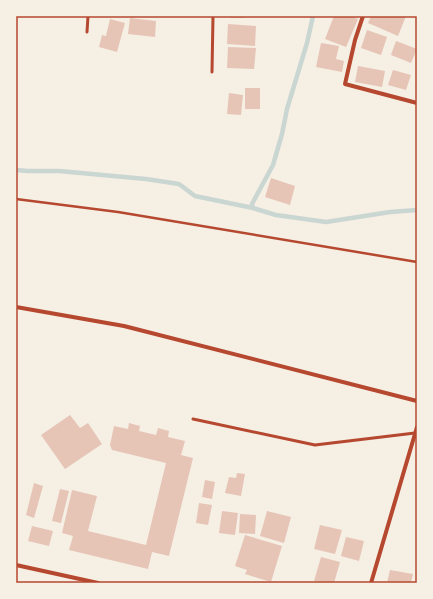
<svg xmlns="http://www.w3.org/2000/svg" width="433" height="599" font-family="'Sofia Sans Condensed',sans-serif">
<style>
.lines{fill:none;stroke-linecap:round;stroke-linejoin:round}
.stream{stroke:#c9d6d2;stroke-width:4.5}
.building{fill:#e6c5b7}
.path{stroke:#b5482f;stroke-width:2.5}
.service{stroke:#b5482f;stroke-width:3}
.minor{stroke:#b5482f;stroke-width:4}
.neatline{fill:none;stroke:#b5482f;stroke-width:1.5}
</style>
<rect width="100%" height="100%" fill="#f6efe4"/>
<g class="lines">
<g class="stream">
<path d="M16 170 27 171H59L146 179 179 184 195 196 253 208 276 215 326 222 390 212 417 210"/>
<path d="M253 208 252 204 273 165 282 134 287 109 307 43 313 16"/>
</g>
</g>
<g class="building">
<rect x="230" y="16" width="14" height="2"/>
<path d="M334 16H351L358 19 346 47 325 39Z"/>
<path d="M371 16H406L398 36 368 23Z"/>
<path d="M130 18 156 21 155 37 128 34Z"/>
<path d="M110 19 125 23 117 52 99 47 102 35 106 36Z"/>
<path d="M228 24 256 26 255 46 227 44Z"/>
<path d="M367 30 387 37 381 55 361 48Z"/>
<path d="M396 41 417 49 411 63 391 55Z"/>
<path d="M321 43 339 46 336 59 344 61 342 72 316 67Z"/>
<path d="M228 47 256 48 254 69 227 68Z"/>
<path d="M358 66 385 71 382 87 355 82Z"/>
<path d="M393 70 411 75 406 90 388 85Z"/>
<rect x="245" y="88" width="15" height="21"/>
<path d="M229 93 243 95 241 115 227 114Z"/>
<path d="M271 178 295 186 290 205 265 197Z"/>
<path d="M70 415 80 428 88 423 102 444 65 469 41 435Z"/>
<path d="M129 423 140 426 139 431 156 435 158 428 169 431 168 437 185 441 181 455 193 458 169 556 152 552 148 569 69 550 73 536 62 533 72 490 97 496 88 531 146 545 166 463 112 450 110 445 114 426 128 429Z"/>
<path d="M237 473 245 474 241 496 225 493 229 477 236 478Z"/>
<path d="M205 480 215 482 212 499 202 497Z"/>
<path d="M34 483 43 486 34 518 26 515Z"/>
<path d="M60 489 69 491 61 523 52 521Z"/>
<path d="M199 503 212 505 208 525 196 523Z"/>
<path d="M222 511 238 513 235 535 219 533Z"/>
<path d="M267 511 291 517 284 543 260 536Z"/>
<path d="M240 514 256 515 255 534 239 533Z"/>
<path d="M320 525 342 530 335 554 314 549Z"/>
<path d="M32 526 53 531 49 546 28 541Z"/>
<path d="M245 535 282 546 271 582 245 574 247 570 235 566Z"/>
<path d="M346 537 364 541 359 561 341 556Z"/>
<path d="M321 557 340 562 334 583H322L314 581Z"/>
<path d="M390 570 413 574 411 583H387Z"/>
</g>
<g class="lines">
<path class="path" d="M16 199 118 212 417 262"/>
<g class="service">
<path d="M87 32 88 16"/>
<path d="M212 72 213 16"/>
<path d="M193 419 315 445 415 433"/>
</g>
<g class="minor">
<path d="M363 16 355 40 345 84 417 103"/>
<path d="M16 307 124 326 417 401"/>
<path d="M16 565 98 583"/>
<path d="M371 583 417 427"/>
</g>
</g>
<rect width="433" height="599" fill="none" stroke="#f6efe4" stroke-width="34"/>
<rect x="17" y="17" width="399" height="565" class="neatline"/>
</svg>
